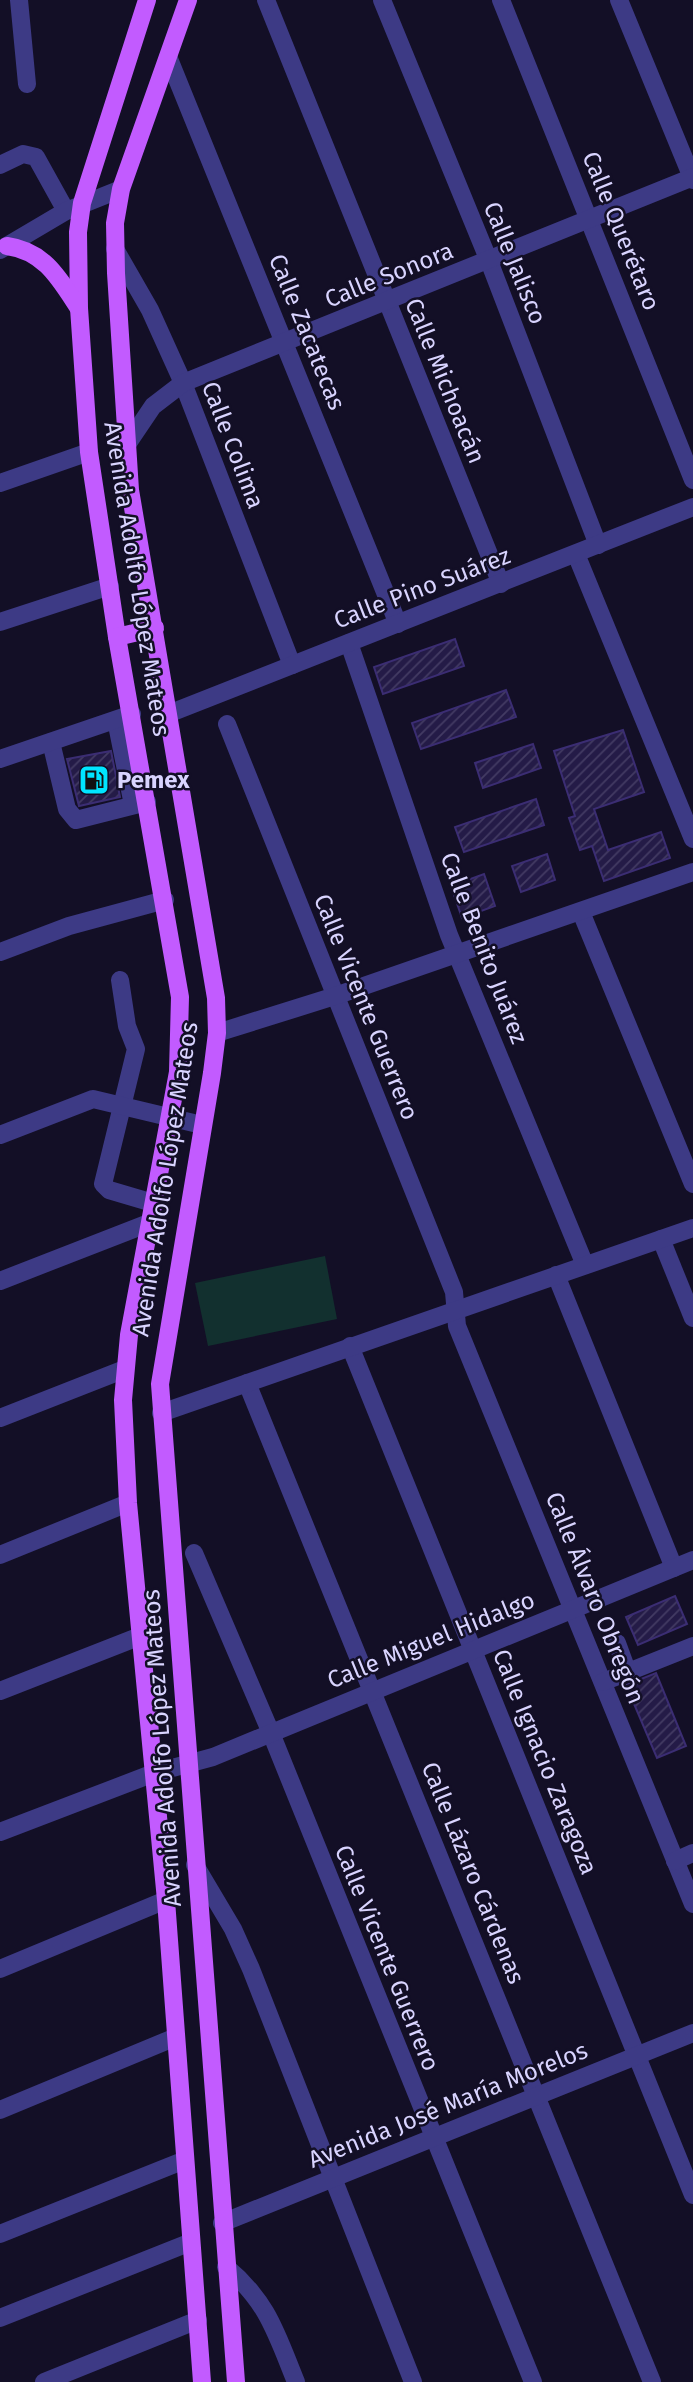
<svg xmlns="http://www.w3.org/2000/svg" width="693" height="2382" font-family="'Fira Sans',sans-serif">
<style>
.green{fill:#12302f}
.building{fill:url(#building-hatch);stroke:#3b2d73;stroke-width:2}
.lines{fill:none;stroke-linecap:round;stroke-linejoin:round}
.minor{stroke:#3d3a85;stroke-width:18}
.major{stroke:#c25bff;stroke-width:18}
.labels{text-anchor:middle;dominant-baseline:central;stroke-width:5;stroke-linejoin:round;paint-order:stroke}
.street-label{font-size:24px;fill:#d9d4ff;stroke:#130f26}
.poi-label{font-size:24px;font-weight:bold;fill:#d9d4ff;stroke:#130f26;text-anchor:start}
</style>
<defs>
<pattern id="building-hatch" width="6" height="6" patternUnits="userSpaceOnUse" patternTransform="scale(1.75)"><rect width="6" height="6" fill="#241b47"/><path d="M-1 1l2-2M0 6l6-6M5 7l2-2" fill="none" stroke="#433b63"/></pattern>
</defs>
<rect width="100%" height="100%" fill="#130f26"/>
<path class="green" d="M325 1256 337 1319 208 1346 195 1283Z"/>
<g class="building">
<path d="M455 639 464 666 383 694 374 667Z"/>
<path d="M506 690 516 717 421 749 412 723Z"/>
<path d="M623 730 644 792 594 809 608 850 661 832 670 858 604 881 592 846 580 850 569 818 575 816 554 751Z"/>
<path d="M533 744 541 768 483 788 475 763Z"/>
<path d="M111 751 120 797 79 806 67 759Z"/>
<path d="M536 799 544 825 464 852 455 827Z"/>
<path d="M547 854 555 880 521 892 512 866Z"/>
<path d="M484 874 495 906 462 918 451 886Z"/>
<path d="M675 1596 687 1624 638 1645 626 1617Z"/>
<path d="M656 1673 686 1746 657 1758 626 1685Z"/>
</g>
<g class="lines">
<g class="minor">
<path d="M19 0 27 84"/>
<path d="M266 0 501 584"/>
<path d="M382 0 489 261 598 545"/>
<path d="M501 0 693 480"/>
<path d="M619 0 693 180"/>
<path d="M169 59 398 624"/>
<path d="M0 165 23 154 36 157 66 211"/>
<path d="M115 249 150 310 183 383 292 665"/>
<path d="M0 250 66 211 121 189"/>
<path d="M126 446 153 406 183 383 693 177"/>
<path d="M0 483 89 452"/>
<path d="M576 554 693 839"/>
<path d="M0 622 110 586"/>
<path d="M349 643 449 935 585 1265"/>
<path d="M168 714 693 507"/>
<path d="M116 720 133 805"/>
<path d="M227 724 454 1292 457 1326 693 1904"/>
<path d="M51 742 67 809 76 820 147 802"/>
<path d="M0 759 132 714"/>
<path d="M581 912 693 1184"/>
<path d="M0 952 69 926 165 900"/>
<path d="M120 980 127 1026 136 1049 103 1184 109 1190 153 1203"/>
<path d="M217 1033 335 996 693 872"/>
<path d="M0 1135 93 1099 202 1125"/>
<path d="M661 1239 693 1318"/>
<path d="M556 1275 674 1568"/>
<path d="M0 1281 149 1223"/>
<path d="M350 1346 693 2195"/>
<path d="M247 1383 652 2382"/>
<path d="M161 1413 693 1228"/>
<path d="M0 1418 125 1369"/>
<path d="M194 1553 271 1733 533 2382"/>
<path d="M0 1555 128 1503"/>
<path d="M617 1643 628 1673"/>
<path d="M603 1682 693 1646"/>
<path d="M0 1691 143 1635"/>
<path d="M0 1832 154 1773 213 1757 693 1560"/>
<path d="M675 1861 693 1853"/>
<path d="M195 1865 233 1929 251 1969 413 2382"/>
<path d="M0 1969 166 1900"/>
<path d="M0 2110 176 2037"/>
<path d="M222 2223 693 2033"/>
<path d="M0 2234 185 2160"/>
<path d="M226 2267C268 2302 276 2333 296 2382"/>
<path d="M0 2318 191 2242"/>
<path d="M44 2382 198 2320"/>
</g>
<g class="major">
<path d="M147 0 82 203 78 232 79 308 89 452 117 637 180 997 178 1072 129 1335 123 1400 128 1503 166 1900 202 2382"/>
<path d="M188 0 121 189 115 223 116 273 130 490 216 998 217 1033 212 1073 160 1384 236 2382"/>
<path d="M7 246C44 251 59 278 78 307"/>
<path d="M117 637 155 628"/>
</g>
</g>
<defs>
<g id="fuel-square" transform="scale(1.575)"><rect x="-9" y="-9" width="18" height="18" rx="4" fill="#00e5ff" stroke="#130f26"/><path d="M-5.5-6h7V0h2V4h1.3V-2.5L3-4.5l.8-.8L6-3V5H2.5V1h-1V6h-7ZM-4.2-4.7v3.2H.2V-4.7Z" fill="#111"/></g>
</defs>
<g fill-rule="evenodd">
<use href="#fuel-square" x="94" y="780"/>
</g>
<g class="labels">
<g class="street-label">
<text transform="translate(621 231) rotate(68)">Calle Querétaro</text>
<text transform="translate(515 263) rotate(68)">Calle Jalisco</text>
<text transform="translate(389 275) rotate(-22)">Calle Sonora</text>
<text transform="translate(307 332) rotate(68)">Calle Zacatecas</text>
<text transform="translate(445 381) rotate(68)">Calle Michoacán</text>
<text transform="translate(233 445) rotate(69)">Calle Colima</text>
<text transform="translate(137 579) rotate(81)">Avenida Adolfo López Mateos</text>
<text transform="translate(422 588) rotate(-21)">Calle Pino Suárez</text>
<text transform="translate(484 948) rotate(69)">Calle Benito Juárez</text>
<text transform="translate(366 1007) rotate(68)">Calle Vicente Guerrero</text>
<text transform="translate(165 1179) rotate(-81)">Avenida Adolfo López Mateos</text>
<text transform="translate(595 1598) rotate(68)">Calle Álvaro Obregón</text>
<text transform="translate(431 1640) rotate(-22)">Calle Miguel Hidalgo</text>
<text transform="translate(162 1748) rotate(-94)">Avenida Adolfo López Mateos</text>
<text transform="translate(545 1762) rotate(68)">Calle Ignacio Zaragoza</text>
<text transform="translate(473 1873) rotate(68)">Calle Lázaro Cárdenas</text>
<text transform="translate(387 1958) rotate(68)">Calle Vicente Guerrero</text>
<text transform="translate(448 2105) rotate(-22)">Avenida José María Morelos</text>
</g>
<g class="poi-label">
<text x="117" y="780">Pemex</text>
</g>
</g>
</svg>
